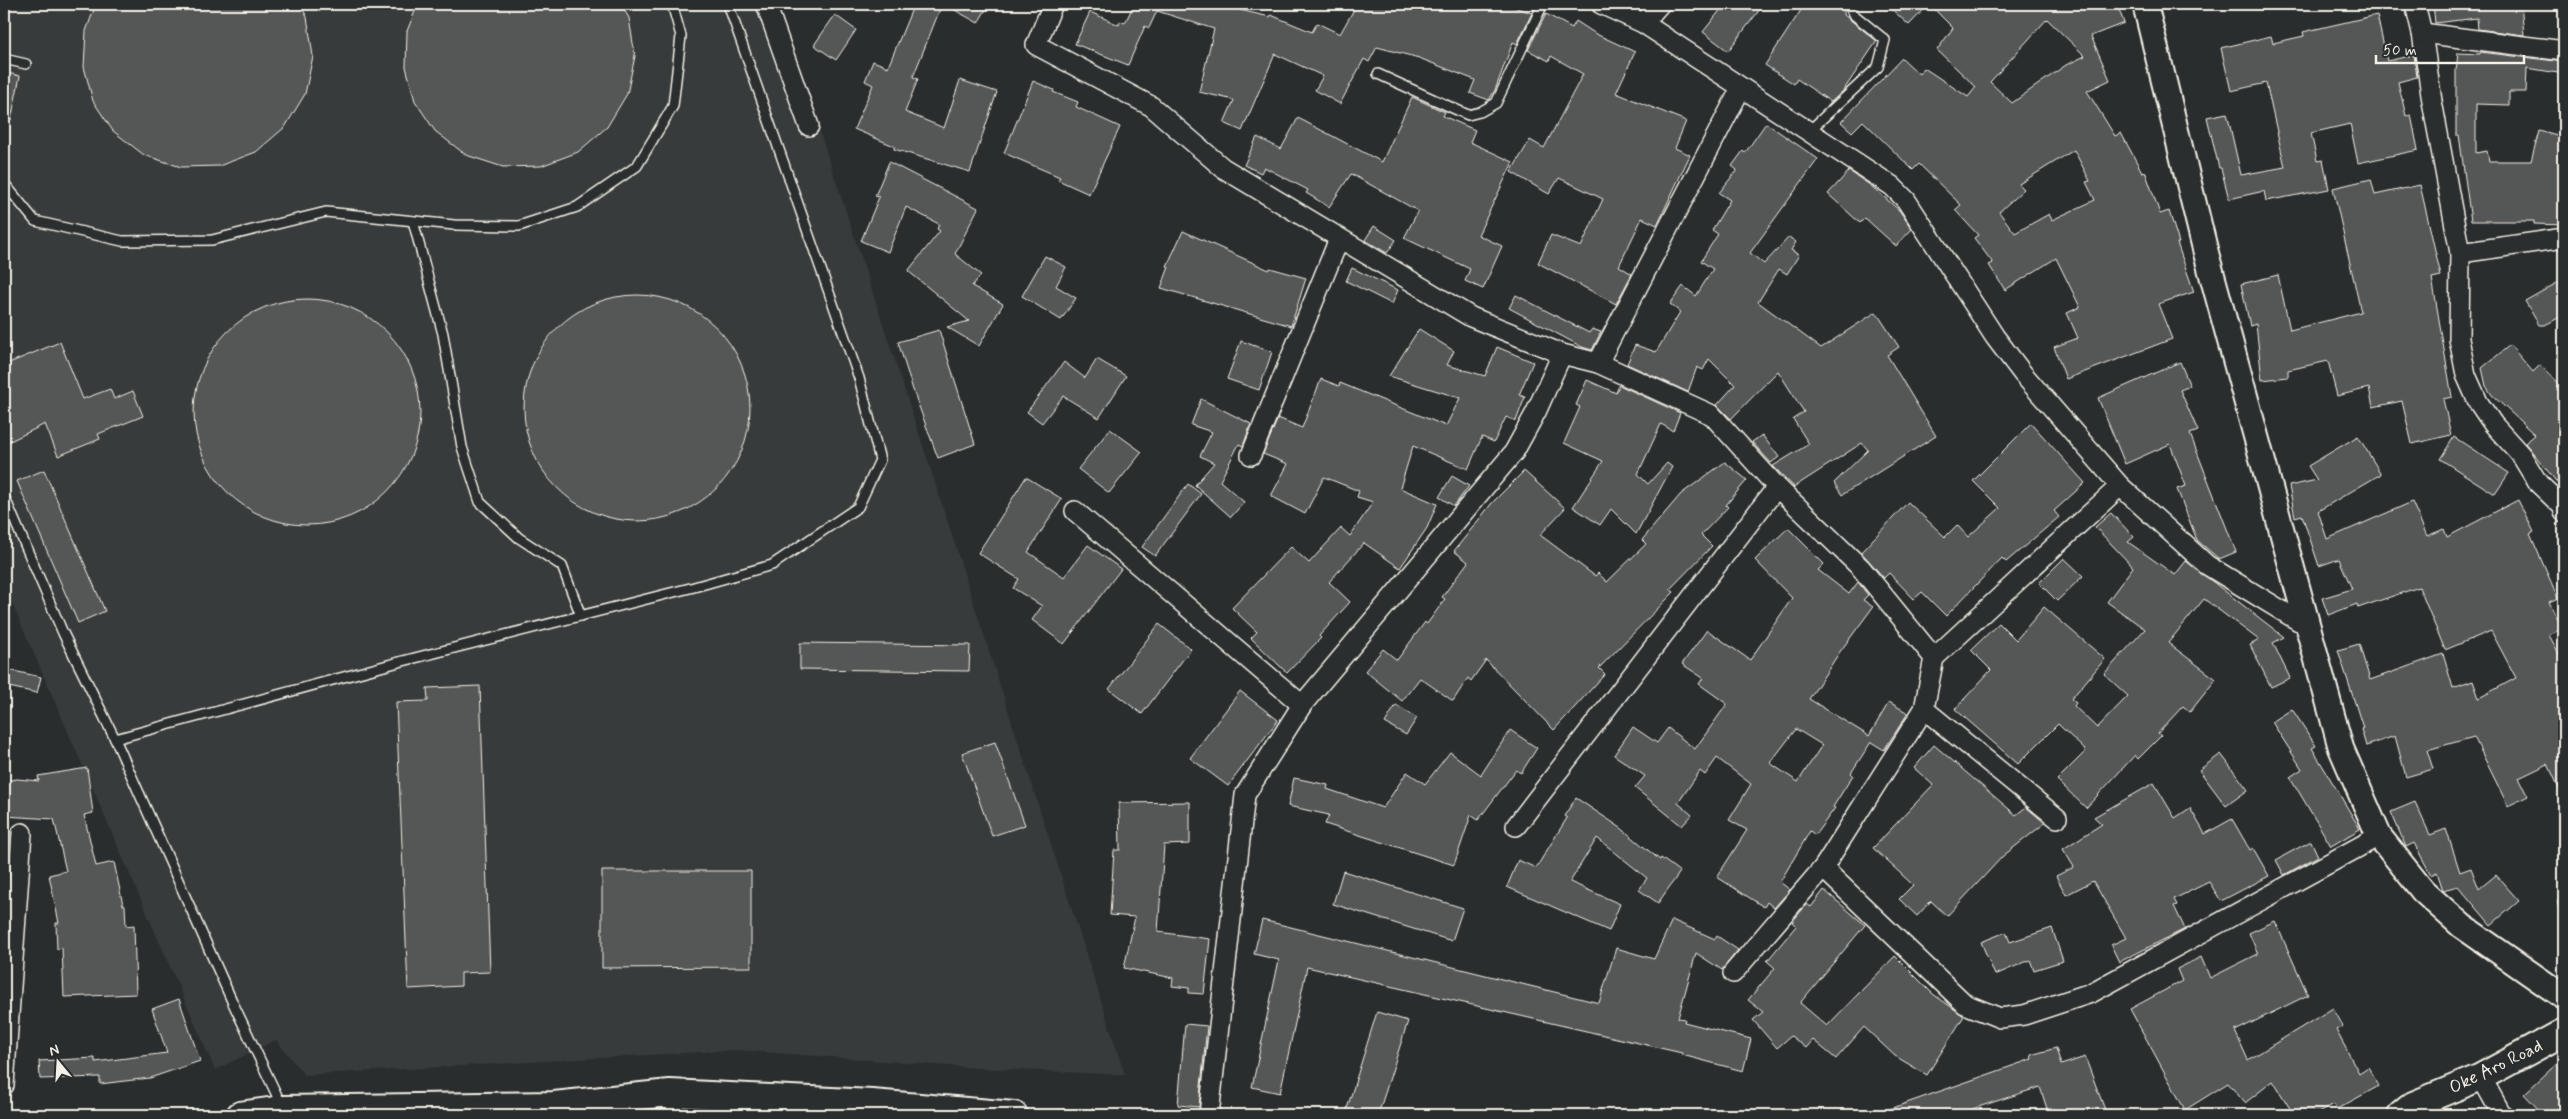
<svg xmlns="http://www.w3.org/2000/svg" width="2568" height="1119" font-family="Mynerve,sans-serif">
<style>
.built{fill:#373a3a}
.building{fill:#555756;stroke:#f4f1e8;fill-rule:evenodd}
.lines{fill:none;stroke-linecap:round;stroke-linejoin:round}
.service-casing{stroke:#f4f1e8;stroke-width:12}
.minor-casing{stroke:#f4f1e8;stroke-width:22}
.tertiary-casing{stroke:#f4f1e8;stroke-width:28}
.secondary-casing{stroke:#f4f1e8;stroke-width:30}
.service{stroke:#2a2d2e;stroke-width:9}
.minor{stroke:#2a2d2e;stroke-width:19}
.tertiary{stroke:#2a2d2e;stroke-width:24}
.secondary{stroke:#2a2d2e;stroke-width:26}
.labels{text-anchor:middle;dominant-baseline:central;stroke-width:5;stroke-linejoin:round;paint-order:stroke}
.street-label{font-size:18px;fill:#f4f1e8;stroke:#2a2d2e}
</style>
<rect width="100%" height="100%" fill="#2a2d2e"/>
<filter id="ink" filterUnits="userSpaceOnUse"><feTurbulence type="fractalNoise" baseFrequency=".02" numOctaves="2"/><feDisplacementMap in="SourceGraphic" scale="10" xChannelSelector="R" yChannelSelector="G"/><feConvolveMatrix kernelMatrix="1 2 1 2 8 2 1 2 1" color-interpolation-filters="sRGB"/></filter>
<g filter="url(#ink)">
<path class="built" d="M4 4H778L940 498 1125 1075 977 1068 735 1050 304 1075 276 1040 215 1070 4 585Z"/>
<g class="building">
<path d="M96 4H300L307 17 313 56 305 94 285 127 256 152 219 166 181 167 144 155 113 131 93 101 84 67 86 31Z"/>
<path d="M418 4H621L629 18 635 56 627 94 607 127 578 152 541 166 503 167 466 155 435 131 415 101 406 67 407 31Z"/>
<path d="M914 4H942L913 77 918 79 905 112 944 128 960 80 997 92 970 172 894 149V146L854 129 873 85 865 81 873 61 888 67Z"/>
<path d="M944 4H989L978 23Z"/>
<path d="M1134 4H1214L1270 17 1271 15 1312 32 1317 23 1340 34 1357 4H1488L1501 9 1503 4H1505L1532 13 1517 44 1513 42 1495 90 1489 100 1470 93 1475 80 1419 58 1377 47 1369 62 1364 59 1340 104 1315 90 1323 76 1275 54 1242 131 1224 123 1234 100 1199 92 1214 29 1157 11 1149 28 1145 26 1128 65 1075 44 1090 12 1119 25 1120 21 1125 23Z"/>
<path d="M1725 4H1764L1728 51 1703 32Z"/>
<path d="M1805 4H1838L1844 8V15L1877 41 1843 91 1831 102 1797 79 1794 84 1765 65Z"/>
<path d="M1886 4H1929L1909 25Z"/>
<path d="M1929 4H2117L2124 23 2091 36 2110 80 2087 91 2115 136 2121 133 2142 172 2145 171 2160 214 2169 211 2179 243H2177L2194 292 2158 304 2172 339 2066 379 2054 347 2078 338 2067 313 2080 307 2056 258 2005 290 1989 265 1993 263 1974 238 1978 235 1955 210 1961 205 1919 164 1913 170 1863 121 1852 132 1841 122 1902 58 1919 74 1924 68 1968 97 1976 87 1937 50 1953 28ZM2047 19 2085 56 2066 65 2012 103 1990 82ZM2074 150 2090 181 2086 182 2095 200 2052 220 2049 214 2015 233 1999 212 2024 189 2019 184Z"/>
<path d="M2433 4H2521L2524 35 2478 29 2477 18 2435 23Z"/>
<path d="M1546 14 1572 28 1576 21 1596 34 1635 52 1616 93 1686 121 1675 148 1690 155 1657 225 1642 218 1619 266 1632 274 1616 304 1538 263 1551 235 1581 247 1603 199 1559 178 1549 194 1511 172 1530 140 1544 148 1583 74 1551 56 1549 61 1528 50Z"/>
<path d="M835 15 856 30 836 60 814 45Z"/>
<path d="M2377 15 2387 61 2414 55 2417 77 2398 82 2406 116 2411 115 2418 150 2358 163 2350 124 2311 133 2317 161 2323 160 2329 189 2266 201 2264 191 2229 199 2221 168H2219L2207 117 2227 113 2241 175 2285 167 2266 83 2231 91 2221 48 2271 36 2273 43 2304 36 2303 32Z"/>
<path d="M2480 52 2564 62V74L2527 68 2526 92H2509V105L2476 104V153L2487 151 2489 161H2531L2539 131 2564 138V225L2534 224V221H2471L2459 135H2456V71L2458 53 2480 54Z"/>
<path d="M4 72 20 76 11 120 4 119Z"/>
<path d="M1033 81 1054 90 1053 92 1078 102 1076 107 1120 127 1089 194 1058 180 1060 177 1004 153Z"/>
<path d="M1412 97 1445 112 1443 116 1475 130 1470 142 1513 162 1478 235 1502 246 1483 289 1465 281 1470 269 1404 238 1418 211 1351 174 1329 207 1306 193 1308 190 1264 167 1261 173 1244 165 1257 137 1281 149 1298 118 1382 162Z"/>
<path d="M1766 123 1818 159 1750 253 1764 264 1789 237 1796 242 1791 250 1799 255 1787 274 1779 269 1758 302 1821 348 1876 312 1899 347 1887 355 1936 436 1842 495 1834 483 1868 450 1862 443 1794 487 1773 466 1809 444 1793 419 1804 412 1778 371 1731 419 1717 405 1735 385 1709 359 1703 370 1697 367 1688 392 1627 364 1635 345 1656 352 1680 312 1670 304 1683 286 1696 296 1713 269 1701 261 1718 234 1712 230 1730 200 1719 193 1737 170 1732 166 1743 151 1745 153Z"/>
<path d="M889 162 978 208 955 254 981 275 972 286 1003 304 979 346 947 327 969 321 908 271 940 231 937 229 939 224 906 207 888 252 861 241 879 197 875 196Z"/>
<path d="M1849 171 1870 185 1899 210 1912 229 1896 246 1865 218 1860 223 1828 194Z"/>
<path d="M2371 179 2375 195 2420 185 2441 276 2432 278 2452 397 2443 399 2451 435 2412 444 2402 401 2373 407 2369 388 2337 396 2328 361 2288 370V377L2262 380 2256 324 2250 326 2241 284 2278 275 2290 330 2361 312 2333 188Z"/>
<path d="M1374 226 1396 240 1387 253 1365 240Z"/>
<path d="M1183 231 1269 270 1270 268 1306 278 1291 326 1161 288 1169 267 1167 266Z"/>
<path d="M1045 256 1066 267 1056 286 1076 298 1061 320 1022 296Z"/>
<path d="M1352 268 1398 290 1392 304 1346 281Z"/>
<path d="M2564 279V315L2545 325H2539L2525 301Z"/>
<circle cx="637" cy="408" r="113"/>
<path d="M1516 295 1589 333 1592 329 1601 332 1592 350 1582 347 1509 308Z"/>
<circle cx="307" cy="412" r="113"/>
<path d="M1419 329 1454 351 1447 365 1485 376 1497 347 1533 362 1519 395 1525 397 1516 421 1506 417 1494 442 1482 437 1468 469 1413 446 1400 488 1437 504 1427 528 1400 568 1364 543 1329 582 1350 602 1319 636 1321 638 1287 673 1251 638 1257 632 1232 608 1291 547 1309 563 1341 528 1350 536 1373 502 1357 497 1359 491 1324 477 1305 514 1271 496 1288 464 1263 454 1278 418 1302 428 1321 379 1339 386 1340 383 1446 426 1460 398 1389 376Z"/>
<path d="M939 330 975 444 938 458 914 393 898 342Z"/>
<path d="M1241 341 1272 352 1259 390 1227 379Z"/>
<path d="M60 342 83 399 110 389 114 399 133 391 143 416 98 434 100 439 58 456 45 424 4 444V365Z"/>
<path d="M2510 345 2533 372 2540 365 2564 388V491L2525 443 2535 435 2492 395 2486 386 2482 368Z"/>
<path d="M1097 359 1126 376 1099 418 1063 396 1042 423 1027 412 1064 362 1085 378Z"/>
<path d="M2180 362 2190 386 2180 390 2198 431 2190 434 2236 552 2219 559 2197 540 2177 489 2186 486 2170 444 2125 464 2098 398Z"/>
<path d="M1587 380 1616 393 1619 385 1680 413 1673 431 1661 424 1638 474 1648 484 1667 463 1672 467 1636 534 1611 509 1600 525 1573 507 1603 461 1564 443 1580 407 1576 405Z"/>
<path d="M1201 399 1251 424 1243 446 1239 444 1220 481 1244 502 1231 517 1195 485 1214 463 1200 456 1212 432 1191 425Z"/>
<path d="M2031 423 2085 483 2054 511 2059 517 2006 562 2002 558 1946 616 1922 592 1914 599 1889 573 1884 578 1861 552 1908 502 1945 537 1957 525 1968 537 2000 508 1973 481Z"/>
<path d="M1110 429 1142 452 1109 493 1078 469Z"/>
<path d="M1762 435 1779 457 1771 463 1752 442Z"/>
<path d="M2358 436 2381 474 2318 511 2327 539 2412 502 2427 536 2444 529 2447 537 2518 500 2534 532 2530 534 2558 598 2549 602 2563 628 2549 635 2564 663V799L2548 764 2519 778 2528 796 2508 806 2474 737 2427 750 2433 769 2406 777 2395 736 2366 746 2361 729 2363 728 2338 650 2359 644 2370 680 2443 654 2453 688 2473 681 2479 698 2516 678 2491 631 2445 650 2419 587 2358 608 2357 604 2328 615 2322 598 2352 589 2339 559 2319 566 2302 515 2295 517 2289 486 2317 480 2308 466Z"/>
<path d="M2454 437 2509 473 2495 494 2440 459Z"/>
<path d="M1725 462 1747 480 1726 505 1728 507 1701 535 1712 546 1670 589 1674 592 1599 668 1605 674 1554 730 1486 660 1471 681 1468 678 1453 701 1420 678 1402 701 1365 671 1383 649 1397 660 1425 622 1427 624 1445 599 1442 597 1468 562 1454 551 1492 503 1524 471 1565 508 1540 535 1595 576 1598 573 1607 582 1646 544 1642 540 1681 494Z"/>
<path d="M44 470 105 611 78 623 17 481Z"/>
<path d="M1452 476 1469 486 1454 506 1439 497Z"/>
<path d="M1026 477 1062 499 1028 552 1064 577 1088 545 1121 569 1064 644 1032 620 1042 606 1013 588 1019 579 978 553Z"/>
<path d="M1188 484 1201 494 1155 556 1142 547Z"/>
<path d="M2111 513 2134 537 2128 542 2175 575 2186 561 2284 637 2273 643 2290 678 2271 687 2250 645 2259 640 2204 599 2168 643 2216 679 2190 712 2183 706 2158 733 2161 736 2138 759 2135 755 2086 808 2057 780 2086 751 2058 724 2018 764 1955 709 1991 670 1971 650 1999 623 2016 640 2044 607 2105 659 2071 699 2076 703 2074 706 2097 728 2128 696 2104 674 2145 629 2107 602 2133 567 2095 527Z"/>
<path d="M1788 528 1824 564 1818 570 1849 594 1858 582 1868 595 1863 600 1873 607 1839 653 1809 699 1869 736 1889 702 1908 713 1884 750 1871 742 1851 773 1853 775 1833 807 1835 808 1815 835 1810 831 1780 882 1790 890 1774 908 1767 902 1764 907 1717 877 1747 830 1729 820 1751 784 1717 758 1705 775 1700 771 1678 803 1692 815 1682 826 1635 788 1645 776 1614 755 1633 727 1657 743 1668 728 1695 749 1727 704 1699 684 1703 678 1682 664 1707 630 1750 660 1792 598 1755 560ZM1796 729 1822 745 1798 782 1770 763Z"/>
<path d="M2064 558 2083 576 2057 601 2039 583Z"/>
<path d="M1159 624 1191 649 1142 714 1109 689Z"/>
<path d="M800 643 970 645 969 671 800 669Z"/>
<path d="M4 669 41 677 37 693 4 686Z"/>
<path d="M480 686 490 972 461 973V986L408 989 396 702 428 701 427 688Z"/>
<path d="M1240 691 1278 720 1228 786 1190 758Z"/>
<path d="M1396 705 1417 718 1406 735 1385 723Z"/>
<path d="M2292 709 2316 746 2312 748 2360 829 2331 846 2290 777 2302 769 2272 722Z"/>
<path d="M1510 730 1537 748 1521 773 1516 770 1478 820 1471 815 1454 865 1325 824 1329 815 1288 806 1294 778 1328 785 1327 789 1383 808 1407 772 1425 784 1450 752 1481 775Z"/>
<path d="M995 742 1025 825 992 836 962 753Z"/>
<path d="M1934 745 2016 815 2026 807 2045 823 2003 856 1947 916 1931 901 1917 916 1899 899 1913 885 1873 848 1933 785 1914 768Z"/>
<path d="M2221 754 2248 790 2226 806 2199 770Z"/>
<path d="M87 768 93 813 84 815 96 866 114 862 123 905H125L126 926 134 925 136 994 64 997 62 948 57 949 56 923H59L49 875 66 871 54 819 4 816V781L17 779 39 781 38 776Z"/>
<path d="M2154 783 2175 818 2190 808 2205 834 2232 819 2250 850 2253 848 2269 876 2221 901 2209 882 2174 899 2177 905 2174 906 2185 929 2119 962 2111 945 2126 938 2093 881 2066 895 2056 876 2074 867 2063 849 2102 824 2094 817Z"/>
<path d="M1576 798 1621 828 1660 860 1661 858 1680 872 1658 903 1639 890 1647 878 1597 838 1570 882 1620 904 1609 931 1507 887 1518 860 1536 868 1567 818 1564 816Z"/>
<path d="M1190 802V844L1164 845 1158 932 1210 939 1204 994 1189 993V988L1172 986 1173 978 1124 968 1135 917 1110 915 1114 850H1120L1119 803Z"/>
<path d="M2415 802 2430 835 2446 829 2460 872 2471 868 2479 889 2496 875 2519 901 2491 925 2458 886 2443 890 2437 872 2431 875 2414 843 2406 847 2391 812Z"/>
<path d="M2311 841 2318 856 2284 875 2276 860Z"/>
<path d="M602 871H751V967L602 968Z"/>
<path d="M1343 871 1463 908 1452 941 1333 904Z"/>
<path d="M1824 890 1865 925 1800 1003 1827 1026 1895 956 1933 994 1964 1016 1927 1075 1895 1056 1864 1027 1836 1059 1813 1040 1806 1048 1791 1036 1777 1048 1753 1020 1763 1012 1748 1000 1775 968 1767 961 1796 926 1792 922 1807 904 1811 907Z"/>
<path d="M1262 920 1599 1003 1616 948 1654 959 1672 920 1715 939 1717 936 1738 950 1722 970 1696 953 1678 1018 1685 1019 1684 1022 1751 1039 1743 1071 1682 1055V1053L1307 967 1280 1093 1252 1087 1279 960 1254 954Z"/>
<path d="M2275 921 2308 995 2235 1031 2248 1060 2333 1008 2343 1026 2336 1030 2359 1073 2368 1067 2379 1086 2337 1109 2334 1104 2315 1115H2294L2273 1081 2245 1103 2228 1083 2185 1110 2130 1009 2182 981 2177 969 2201 957 2210 978 2258 954 2249 933Z"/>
<path d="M2052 928 2063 961 2034 970 2030 960 1995 975 1981 942 2006 932 2010 942Z"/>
<path d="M179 999 200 1061 150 1078 100 1084V1077L40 1079 39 1061 95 1058V1062L167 1053 152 1009Z"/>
<path d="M1377 1012 1408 1021 1378 1115H1345Z"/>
<path d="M1185 1024 1207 1026 1199 1107 1178 1105Z"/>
<path d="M2056 1048 2061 1065 2085 1057 2107 1115H2049L2040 1087 1972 1109V1111L1961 1115H1878V1113L2032 1059 2031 1055Z"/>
<path d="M2564 1057V1115H2544L2524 1094Z"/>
</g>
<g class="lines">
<g class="service-casing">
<g id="service">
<path d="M4 59 26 64"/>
<path d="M1378 74 1468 115 1480 112 1496 103 1543 4"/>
<path d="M1809 131 1878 67 1885 40 1853 14 1849 4"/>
<path d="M4 183 35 221 122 241 212 240 326 212 454 225 519 226 577 207 637 166 673 106 681 36 672 4"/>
<path d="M413 221 443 334 462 447 480 502 519 538 562 566 581 616"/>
<path d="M4 496 63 633 115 739 232 1001 282 1106"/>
<path d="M115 739 399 662 694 587 772 565 858 507 880 460 859 378 728 4"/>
<path d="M2563 903H2564"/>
</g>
</g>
<g class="minor-casing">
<g id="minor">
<path d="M766 4 809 126"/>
<path d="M1053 4 1036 45 1151 106 1223 168 1471 317 1562 354 1598 363 1712 415 1777 487 1861 568 1934 658"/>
<path d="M1601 4 1643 23 1892 186 1906 200 1995 337 2023 374 2120 486 2207 565 2307 626"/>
<path d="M2415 4 2422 33 2432 101 2460 253 2459 339 2466 375 2478 402 2493 424 2521 455 2538 483 2562 506 2564 512"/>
<path d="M1643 23 1660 4"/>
<path d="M2422 33 2564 51"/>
<path d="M2460 253 2564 238"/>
<path d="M1598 363 1741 88"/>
<path d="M1251 455 1339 239"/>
<path d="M1075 511 1302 705"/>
<path d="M1924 709 2057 818"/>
<path d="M1516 826 1777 487"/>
<path d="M1823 868 1965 1004 2000 1018 2024 1015 2091 993 2379 836"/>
<path d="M1733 973 1823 868 1924 709 1934 658 2120 486"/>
<path d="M2481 1077 2502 1115"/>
<path d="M4 1085 22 833"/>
<path d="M670 1093 675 1115"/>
<path d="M1209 1115 1245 795 1302 705 1514 452 1536 412 1562 354"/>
</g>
</g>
<g class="tertiary-casing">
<path id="tertiary" d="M2145 4 2206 253 2341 748 2379 836 2423 891 2462 926 2564 997"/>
</g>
<g class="secondary-casing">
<g id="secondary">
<path d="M240 1115 283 1109 554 1105 670 1093 872 1103 1014 1115"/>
<path d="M2401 1115 2413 1105 2481 1077 2564 1032"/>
</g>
</g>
<use href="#service" class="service"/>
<use href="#minor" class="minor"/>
<use href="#tertiary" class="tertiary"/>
<use href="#secondary" class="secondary"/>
</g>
</g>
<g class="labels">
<g class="street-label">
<text transform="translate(2496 1067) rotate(-26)">Oke Aro Road</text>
</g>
</g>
<rect width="2568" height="1119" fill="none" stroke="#2a2d2e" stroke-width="20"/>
<rect x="10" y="10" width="2548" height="1099" fill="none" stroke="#f4f1e8" stroke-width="2" filter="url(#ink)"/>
<g transform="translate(58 1062) rotate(342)" stroke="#2a2d2e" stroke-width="4" paint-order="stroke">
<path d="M0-4L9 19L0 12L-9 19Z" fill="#f4f1e8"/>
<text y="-8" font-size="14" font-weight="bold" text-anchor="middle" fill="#f4f1e8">N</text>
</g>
<path d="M2376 55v8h148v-8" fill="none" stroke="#f4f1e8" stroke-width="2.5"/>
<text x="2383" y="55" font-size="15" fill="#f4f1e8" stroke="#2a2d2e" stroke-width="4" paint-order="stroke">50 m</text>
</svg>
